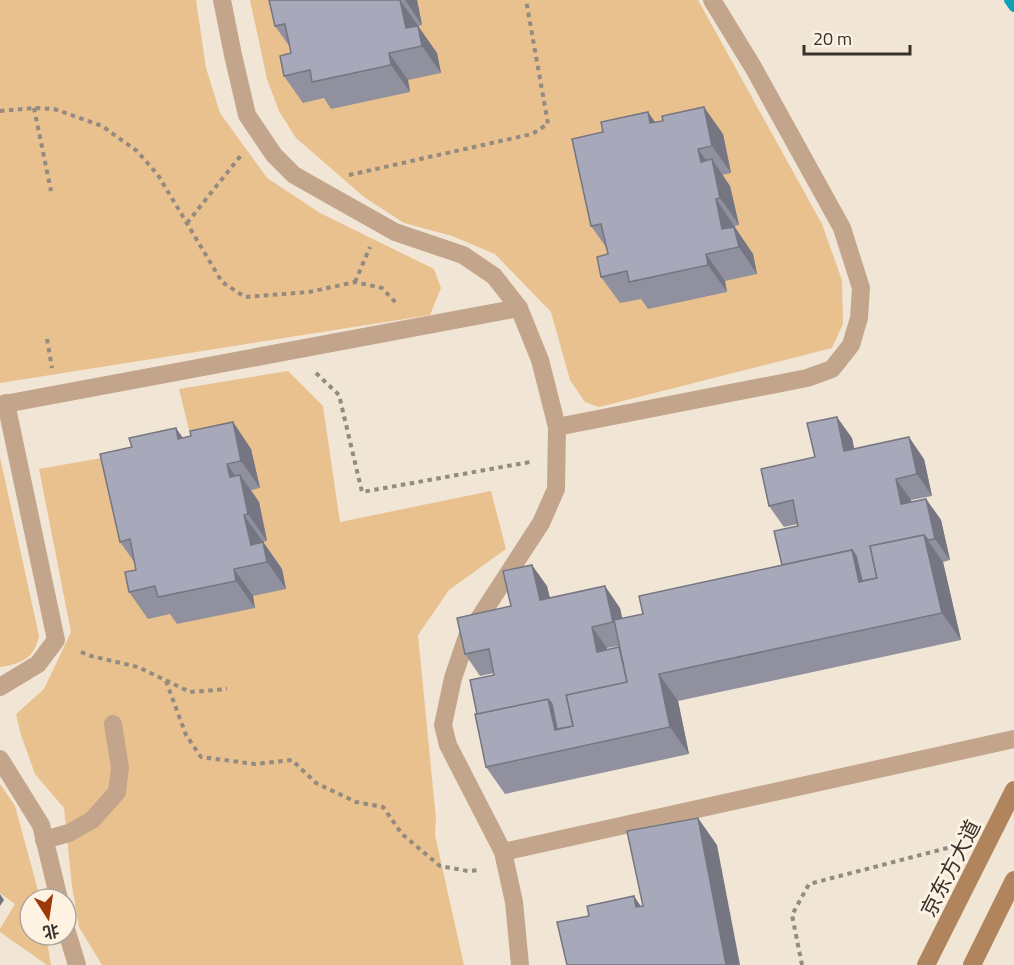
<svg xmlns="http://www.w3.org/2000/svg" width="1014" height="965" font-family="'Titillium Web','Noto Sans SC',sans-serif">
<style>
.green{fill:#e9c18f}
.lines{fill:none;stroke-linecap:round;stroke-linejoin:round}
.stream{stroke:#0da1b8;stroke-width:10}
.path{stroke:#938a80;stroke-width:4;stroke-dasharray:4.5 4.5;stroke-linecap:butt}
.lane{stroke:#c3a58b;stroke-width:18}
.street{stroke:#c3a58b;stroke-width:18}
.secondary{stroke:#b0855d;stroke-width:18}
.wall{fill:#90909f;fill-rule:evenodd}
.shaded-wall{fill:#757682}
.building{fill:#a7a8b9;stroke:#757682;stroke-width:1.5}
.labels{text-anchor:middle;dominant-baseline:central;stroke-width:6;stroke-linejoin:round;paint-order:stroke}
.street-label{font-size:21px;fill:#36312b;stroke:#fef2e3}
</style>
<rect width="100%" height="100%" fill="#f1e5d6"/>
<g class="green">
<path d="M0 0H196L206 68 220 113 267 178 320 213 434 269 441 288 430 315 0 383Z"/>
<path d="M250 0H698L822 224 842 280 843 324 832 348 599 407 585 402 570 380 551 312 495 254 452 236 404 223 364 197 296 138 279 111 267 79Z"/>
<path d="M288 371 323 406 340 522 491 491 506 549 449 590 418 635 436 819 435 835 464 965H102L79 927 72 886 64 808 35 774 21 735 16 714 44 689 71 632 39 469 192 442 179 389Z"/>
<path d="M0 457 39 636C34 658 23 663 1 667H0Z"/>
<path d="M0 784 15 806 39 894V899H30V935H46L51 965H47L0 932V929L15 904 0 893Z"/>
</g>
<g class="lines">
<path class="stream" d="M1009 0 1014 7"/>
<g class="path">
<path d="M34 108 51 191"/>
<path d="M0 111 34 108 54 109 102 126 137 151 158 175 222 282 245 297 309 292 355 282 382 288 396 303"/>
<path d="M349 175 532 134 548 124 526 0"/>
<path d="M187 223 242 154"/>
<path d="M355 282 370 247"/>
<path d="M47 339 52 368"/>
<path d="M316 373 339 395 362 492 530 462"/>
<path d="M81 652 91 656 138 667 190 692 227 689"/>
<path d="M166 681 186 735 201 757 255 764 292 760 316 783 356 802 383 807 402 834 440 866 468 871 480 870"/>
<path d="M802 965 792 915 809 884 955 846"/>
</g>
<g class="lane">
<path d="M0 405 519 308"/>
<path d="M557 427 807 378 832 369 851 345 859 318 861 288 842 228 753 67 712 0"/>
<path d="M0 687 38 664 56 640 6 403"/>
<path d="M44 840 69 833 92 820 117 792 120 768 113 724"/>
</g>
<g class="street">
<path d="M222 0 233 55 247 115 274 155 294 175 395 232 463 255 494 276 519 308 540 360 557 427 556 489 541 523 467 637 453 678 443 725 448 745 503 852 514 902 520 965"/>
<path d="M0 759 41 825 59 899"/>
<path d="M503 852 1014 739"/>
<path d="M66 929 77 965"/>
</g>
<g class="secondary">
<path d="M926 965 1014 790"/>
<path d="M972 965 1014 880"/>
</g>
</g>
<g class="wall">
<path d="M269 0H417L422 25 418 26V27L437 53 441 73 408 80 410 92 331 109 324 98 303 103 284 76 291 53 290 47 275 26Z"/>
<path d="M655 122 723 134 731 173 722 175 730 186 739 225 735 226V228L753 254 757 274 725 281 727 292 648 309 641 299 620 303 601 277 608 254 606 247 591 226Z"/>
<path d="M233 422 251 449 260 488 251 490 259 502 267 541 263 542 264 543 282 569 286 589 253 596 255 608 177 624 170 614 148 619 129 592 136 570 135 563 120 542 183 438Z"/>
<path d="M852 438 854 449 924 459 932 496 911 500V502L926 499 941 520 950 560 943 562 961 640 678 701 689 754 505 794 486 767 477 714 494 675V673L480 676 465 654 511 606 547 586 550 598 620 608 622 618 643 614 782 565 798 526V524L784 527 769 506 815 457ZM619 646V647L607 650V648Z"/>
</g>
<g class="shaded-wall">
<path d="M400 0 437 53 441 73 422 46 406 28Z"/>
<path d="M405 0H417L422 25Z"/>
<path d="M389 53 408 80 410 92 391 65Z"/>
<path d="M704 107 723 134 731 173 712 146Z"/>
<path d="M648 112 667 139 650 123Z"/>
<path d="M698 149 714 171 712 159 730 186 739 225 720 198 701 162Z"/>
<path d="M716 199 753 254 757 274 739 247 722 229Z"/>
<path d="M706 254 725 281 727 292 708 265Z"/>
<path d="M837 417 852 438 859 473 844 451Z"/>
<path d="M233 422 251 449 260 488 241 461Z"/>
<path d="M176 428 195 455 178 439Z"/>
<path d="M909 437 924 459 932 496 917 474Z"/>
<path d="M227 464 243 487 240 475 259 502 267 541 248 514 230 477Z"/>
<path d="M896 479 911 500 916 525 901 504Z"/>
<path d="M926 499 941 520 950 560 935 539Z"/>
<path d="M244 515 282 569 286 589 267 562 251 545Z"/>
<path d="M924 535 943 562 961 640 942 613Z"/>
<path d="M852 550 871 577 859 582Z"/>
<path d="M532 565 547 586 555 621 540 600Z"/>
<path d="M234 569 253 596 255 608 236 581Z"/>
<path d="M605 586 620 608 628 644 613 622Z"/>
<path d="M592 627 607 648 612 674 597 652Z"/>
<path d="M659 674 678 701 689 754 670 727Z"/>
<path d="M548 699 567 726 555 730Z"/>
<path d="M698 818 717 845 740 965H726Z"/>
<path d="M0 894 4 900 0 906Z"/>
<path d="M634 896 652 923 636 907Z"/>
</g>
<g class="building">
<path d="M269 0H400L406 28 418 26 422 46 389 53 391 65 312 82 310 70 284 76 280 56 291 53 285 24 275 26Z"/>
<path d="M704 107 712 146 698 149 701 162 712 159 720 198 716 199 722 229 734 227 739 247 706 254 708 265 629 282 627 271 601 277 597 257 608 254 601 224 591 226 572 139 603 132 601 122 648 112 650 123 663 121 662 116Z"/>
<path d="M837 417 844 451 909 437 917 474 896 479 901 504 926 499 935 539 928 540 924 535 870 546 877 578 862 581 856 556 852 550 782 565 774 531 798 526 793 500 769 506 761 469 815 457 807 423Z"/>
<path d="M233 422 241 461 227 464 230 477 240 475 248 514 244 515 251 545 263 542 267 562 234 569 236 581 158 597 155 586 129 592 125 572 136 570 130 539 120 542 100 454 132 447 129 438 176 428 178 439 191 436 190 431Z"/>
<path d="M924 535 942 613 659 674 670 727 486 767 475 714 548 699 555 730 573 726 566 695 627 682 614 620 643 614 639 596 852 550 859 582 877 578 870 546Z"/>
<path d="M532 565 540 600 605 586 613 622 592 627 597 652 619 647 627 682 566 695 573 726 557 729 552 704 548 699 477 714 470 680 494 675 489 649 465 654 457 618 511 606 503 571Z"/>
<path d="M698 818 726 965H567L557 922 589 916 587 906 634 896 636 907 643 906 627 831Z"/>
</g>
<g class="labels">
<g class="street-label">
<text transform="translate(950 868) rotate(-63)">京东方大道</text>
</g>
</g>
<g transform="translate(48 917) rotate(168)"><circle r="28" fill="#fef2e3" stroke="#aea599" stroke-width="1.5"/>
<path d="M0-4.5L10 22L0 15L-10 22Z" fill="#9d3906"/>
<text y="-9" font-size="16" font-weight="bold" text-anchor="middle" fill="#36312b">北</text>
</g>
<path d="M804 45v9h106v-9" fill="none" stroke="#36312b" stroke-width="3"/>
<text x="813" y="45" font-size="18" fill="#36312b" stroke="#fef2e3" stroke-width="4.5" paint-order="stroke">20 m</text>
</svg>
